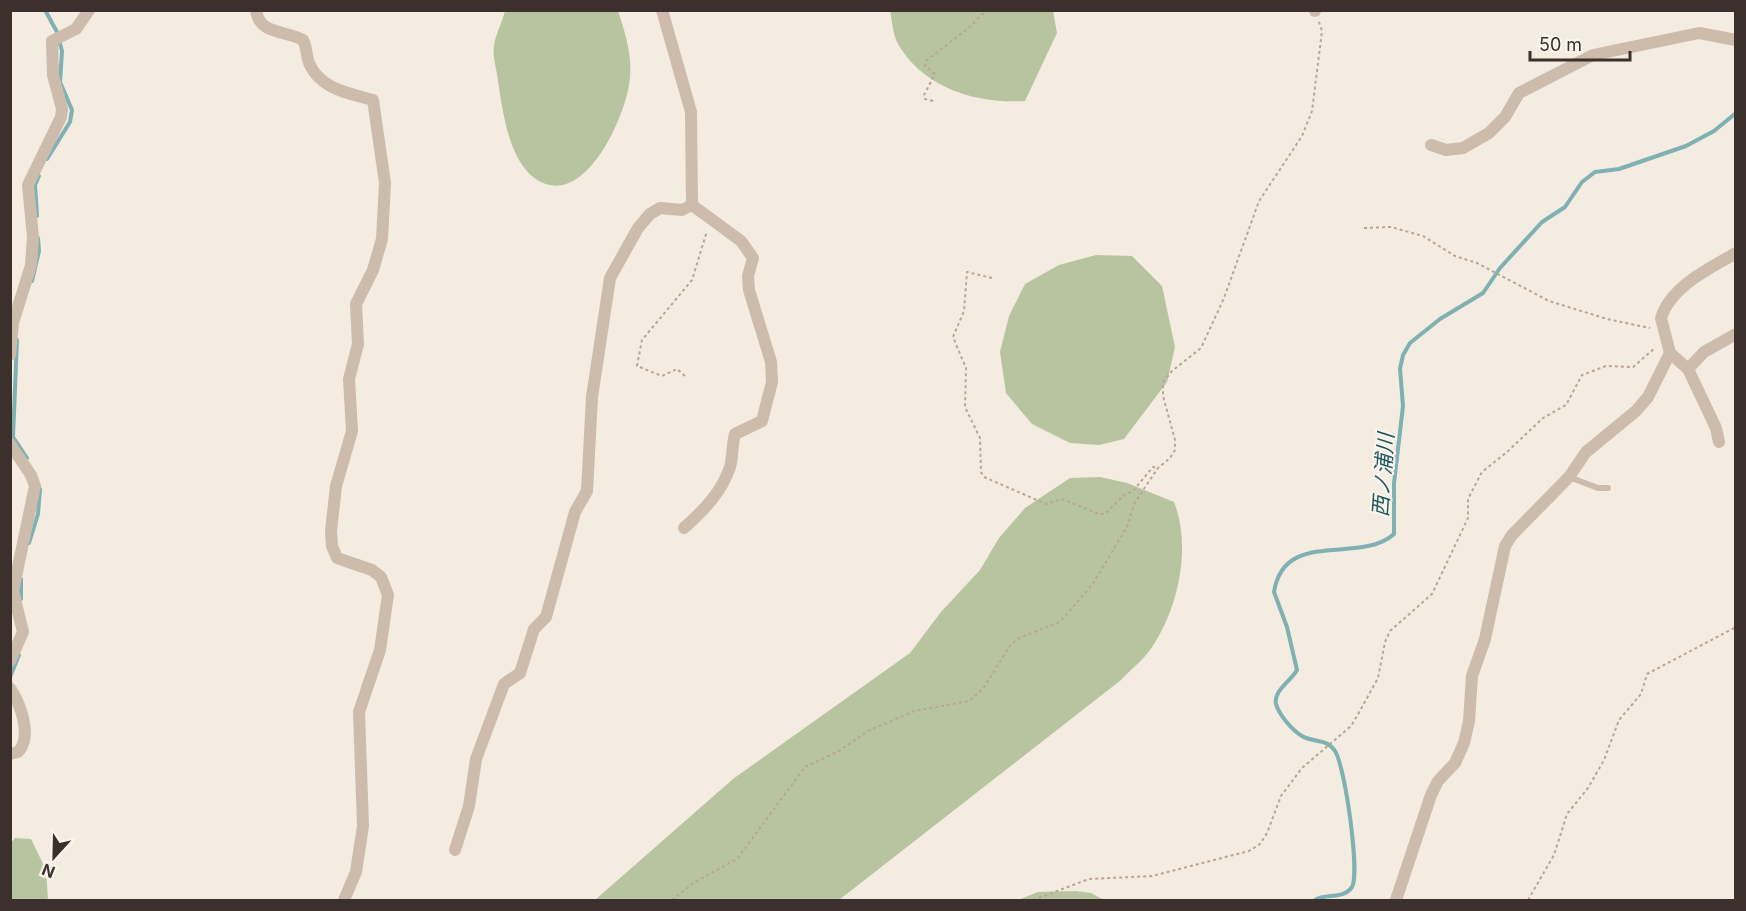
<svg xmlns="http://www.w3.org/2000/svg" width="1746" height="911" font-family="Inter,'Noto Sans JP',sans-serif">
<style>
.green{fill:#b8c4a0}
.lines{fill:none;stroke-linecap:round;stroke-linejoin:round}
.stream{stroke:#7fb0b2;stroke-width:4}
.path{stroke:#b9a596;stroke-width:2;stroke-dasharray:3 3;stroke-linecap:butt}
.service{stroke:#cdbbac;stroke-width:6}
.minor{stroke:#cdbbac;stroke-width:12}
.labels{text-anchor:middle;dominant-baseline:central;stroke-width:4.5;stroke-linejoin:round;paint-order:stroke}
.water-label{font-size:21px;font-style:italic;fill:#1f5a5e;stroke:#fbf5ee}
</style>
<rect width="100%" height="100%" fill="#f4ebe1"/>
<g class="green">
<path d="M505 11H618C625 32 632 54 630 77 628 110 592 194 550 185 510 176 503 113 498 81 497 70 492 56 494 45 496 34 502 22 505 11Z"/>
<path d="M890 11H1053L1057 33 1025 101C976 104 922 88 897 42 893 34 892 20 890 11Z"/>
<path d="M1096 255 1132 256 1162 286 1175 347 1167 382 1124 439 1099 445 1070 443 1032 424 1006 393 1000 352 1009 316 1025 284 1059 265Z"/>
<path d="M1100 477 1127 483 1174 502C1192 548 1178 610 1150 650 1142 661 1130 670 1121 680L839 900H595L733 779 910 653 941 612 980 570 999 538 1025 508 1070 478Z"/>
<path d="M15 838 31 839 46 870 48 900H11V843Z"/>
<path d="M1076 891 1091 893 1104 900H1018L1038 892Z"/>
</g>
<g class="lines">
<g class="stream">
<path d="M45 10 57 32 62 51 60 82 72 110 70 122 47 159"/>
<path d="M37 216 35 185 39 176"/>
<path d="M32 281 39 251 38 238"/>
<path d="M17 340 13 437 27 458"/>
<path d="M29 543 38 514 40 489"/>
<path d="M21 599V579"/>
<path d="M10 677 19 655"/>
<path d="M1315 900C1326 893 1343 900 1352 887 1360 872 1345 766 1335 751 1327 738 1313 743 1302 736 1293 731 1279 715 1276 704 1273 691 1291 681 1297 670L1287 627 1274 592C1284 528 1360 565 1394 534V483L1403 406 1400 369 1403 355 1410 343 1440 319 1483 293 1500 268 1542 222 1565 207 1582 182 1595 172 1619 169 1686 146 1714 131 1736 113"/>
</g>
<g class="path">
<path d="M933 101 925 99 924 95 935 74 925 66 926 61 971 26 986 10"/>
<path d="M1364 228 1391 227 1423 236 1455 256 1477 263 1549 301 1607 319 1650 328"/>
<path d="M992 278 967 272 964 311 953 337 966 368 965 407 980 438 981 472 984 477 1046 504 1062 499 1099 514H1105L1126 493 1132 492 1153 467 1158 468"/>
<path d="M685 376 677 369 662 376 637 366 642 340 692 280 707 231"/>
<path d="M672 900 695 882 737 859 805 767 839 751 868 731 914 711 969 701 983 689 1009 647 1019 638 1060 622 1092 585 1127 527 1135 502 1158 468 1170 458 1175 450V440L1163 396V382L1172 371 1201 348 1224 298 1259 201 1302 136 1312 111 1322 31 1319 22"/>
<path d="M1033 900 1089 879 1152 876 1249 851 1260 844 1267 833 1281 796 1302 768 1351 726 1357 716 1378 678 1385 642 1390 631 1432 594 1468 518V499L1482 472 1507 452 1543 418 1566 405 1582 375 1606 366 1633 367 1655 348"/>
<path d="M1528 900 1554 855 1567 814 1588 788 1604 760 1619 720 1641 694 1647 674 1736 627"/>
</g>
<path class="service" d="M1569 477 1598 488H1608"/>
<g class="minor">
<path d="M256 10C259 35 285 30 303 40 307 47 306 55 309 63 320 89 348 93 373 100L385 183 382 239 373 270 356 304 358 344 349 379 352 431 336 486 331 531 332 546 337 558 372 570 381 577 388 595 380 650 359 712 363 826 356 872 344 900"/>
<path d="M1315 11V10"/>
<path d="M1431 145 1446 150 1463 148 1489 133 1505 117 1519 93 1593 55 1699 33 1736 40"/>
<path d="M10 355 13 323 31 265 33 237 28 185 61 117 62 109 53 75 52 41 76 29 89 10"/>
<path d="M1688 369 1704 352 1736 334"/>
<path d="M1719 442 1716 428 1688 369 1670 353 1661 318C1671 286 1709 269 1736 253"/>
<path d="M10 444 31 475 35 486 13 591 23 632 10 661"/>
<path d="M684 528C703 511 722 492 730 467 733 456 732 444 735 434L762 421 772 382 771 362 749 290 748 276 753 258 741 241 692 205"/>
<path d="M10 688C20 703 33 736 18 752L10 754"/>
<path d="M455 850 469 806 476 759 504 684 520 673 534 629 546 617 575 512 587 491 592 397 610 278 638 228 650 214 660 208 682 210 692 205 691 112 662 10"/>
<path d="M1396 900 1431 795 1438 781 1455 763 1464 743 1469 721 1472 676 1485 639 1505 546 1512 535 1569 477 1586 452 1636 411 1648 397 1670 353"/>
</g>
</g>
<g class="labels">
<g class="water-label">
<text transform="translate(1383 475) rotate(-86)">西ノ浦川</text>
</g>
</g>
<rect width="1746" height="911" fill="none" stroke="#3b302b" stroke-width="24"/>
<g transform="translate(54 857) rotate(202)" stroke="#fbf5ee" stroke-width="4.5" paint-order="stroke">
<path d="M0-4.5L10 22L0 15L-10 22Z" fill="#3b302b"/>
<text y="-9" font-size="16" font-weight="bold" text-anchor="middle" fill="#3b302b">N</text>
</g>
<path d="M1530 51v9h100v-9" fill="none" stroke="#3b302b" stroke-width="3"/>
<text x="1539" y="51" font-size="18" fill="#3b302b" stroke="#fbf5ee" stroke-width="4.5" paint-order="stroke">50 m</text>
</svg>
